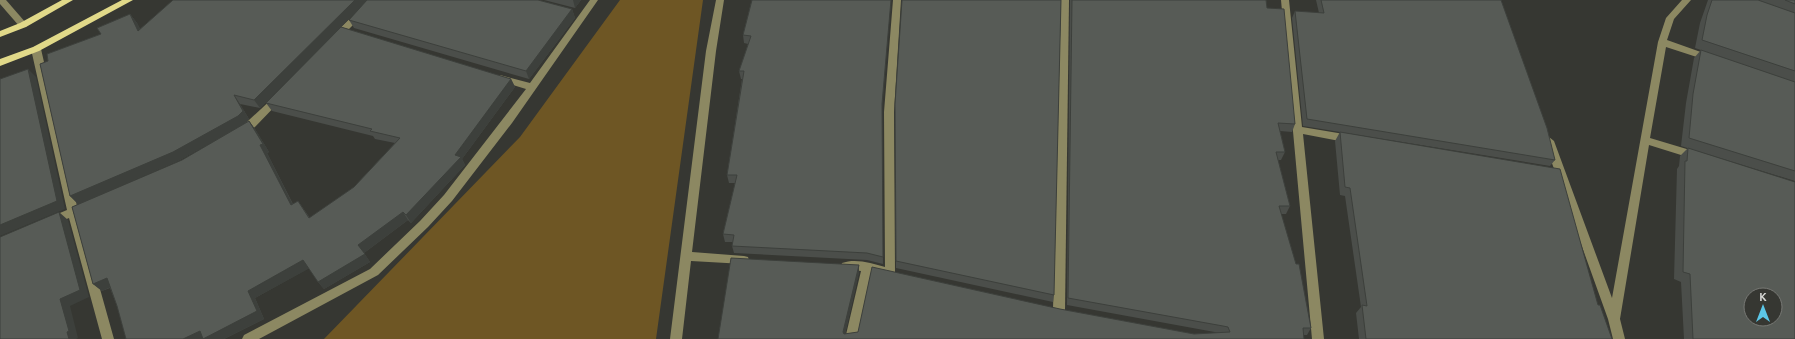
<svg xmlns="http://www.w3.org/2000/svg" width="1795" height="339" font-family="Ubuntu,sans-serif">
<style>
.green{fill:#6e5624}
.lines{fill:none;stroke-linecap:round;stroke-linejoin:round}
.minor{fill:#8c8862;fill-rule:evenodd}
.major{fill:#e1d989;fill-rule:evenodd}
.wall{fill:#4b4e4a}
.shaded-wall{fill:#3d403c}
.building{fill:#575b56;stroke:#3d403c;fill-rule:evenodd}
</style>
<rect width="100%" height="100%" fill="#363732"/>
<path class="green" d="M620 0H703L656 339H324L520 137Z"/>
<g class="lines">
<g class="minor">
<path d="M0 0H6L26 23 27 25 26 27H20L0 4Z"/>
<path d="M369 0H378L339 39H333L332 37 333 35Z"/>
<path d="M590 0H598L512 123 452 201 428 227 378 275 259 339H242L244 335 370 269 420 221 444 195 526 89 497 80 495 78 497 76 500 75 530 83Z"/>
<path d="M716 0H724L716 51 692 252 744 256 748 257 749 260 748 263 744 264 691 261 682 339H670L706 51Z"/>
<path d="M893 0H901L894 112 895 272 894 275 890 277 871 273 857 339H845L861 271 842 269 841 266 842 263C855 258 872 263 885 267L884 112Z"/>
<path d="M1061 0H1069L1065 310 1063 313 1059 315 1055 313 1053 310Z"/>
<path d="M1281 0H1289L1302 127 1350 135 1355 139 1350 143 1303 134 1324 339H1312Z"/>
<path d="M1682 0H1691L1674 19 1667 40 1712 56 1714 58 1709 61 1666 47 1650 138 1700 153 1702 156 1697 160 1649 145 1620 319 1625 339H1613L1608 319 1544 141 1549 137 1554 141 1612 298 1658 42 1666 18Z"/>
<path d="M36 46 41 49 77 206 85 203 89 204 90 207 89 210 79 214 114 339H102L69 218 52 225 48 224 47 221 48 218 67 210 31 49Z"/>
<path d="M278 95 283 98 281 100 251 131 241 136 238 135 236 132 275 96Z"/>
</g>
<g class="major">
<path d="M62 0H73L26 27 0 37V31L20 23Z"/>
<path d="M122 0H133L39 51 0 66V59L33 47Z"/>
</g>
</g>
<g class="wall">
<path d="M173 0H538L572 9 575 18 529 79 354 28 349 20 366 1 260 108 240 104 249 119 245 123 249 121 255 129 269 152 267 153 293 204 298 201 310 218 354 187 395 143 375 139 373 136 272 111 266 103 341 27 511 79 515 87 462 159 465 165 411 223 408 220 364 253 370 262 324 289 318 282 309 268 255 298 264 319 224 339H126L117 306 110 288 102 291 93 284 72 207 182 160 238 127 180 160 78 204 70 196 40 64 48 61 47 54 101 34 97 28 130 14 137 23 140 29Z"/>
<path d="M544 0H581L575 8Z"/>
<path d="M1070 0H1266L1267 8 1295 124 1292 132 1280 131 1285 152 1281 160H1278L1290 206 1286 214H1281L1311 328 1307 335 718 339 859 265V272L845 334 1060 309 1194 334 1220 333 1067 305Z"/>
<path d="M1316 0H1501L1555 160 1550 166 1303 126 1292 18 1295 11 1319 13Z"/>
<path d="M1708 0H1795V181L1681 146 1686 103 1694 58 1701 50 1695 48 1700 23Z"/>
<path d="M751 3 882 112 883 264 867 260 734 253 732 246 733 242H725L723 234 735 183H729L727 175 742 79H741L739 71 748 44 744 43 743 35Z"/>
<path d="M895 104 1054 295 1053 302 896 268Z"/>
<path d="M1340 132 1598 305 1612 339H1359L1356 313 1361 307 1345 196 1340 195 1335 141Z"/>
<path d="M1688 148 1795 339H1684L1681 282 1674 279 1677 169 1679 166 1680 156Z"/>
</g>
<g class="shaded-wall">
<path d="M355 0H368L260 108 254 100Z"/>
<path d="M573 0H581L575 8Z"/>
<path d="M891 0 882 112 883 264 882 104Z"/>
<path d="M572 9 575 18 529 79 526 71Z"/>
<path d="M130 14 137 23 145 39 138 31Z"/>
<path d="M28 69 36 77 65 209 0 236V225Z"/>
<path d="M511 79 515 87 462 159 465 165 411 223 406 215 455 155Z"/>
<path d="M234 95 240 104 249 119 244 124 180 160 78 204 70 196Z"/>
<path d="M249 121 255 129 269 152 267 153 297 213 291 205 260 145Z"/>
<path d="M59 212 68 220 89 297 70 306 78 338 76 339H69L67 332 60 299Z"/>
<path d="M403 212 408 220 364 253 370 262 324 289 318 282 358 245Z"/>
<path d="M303 260 310 268 255 298 264 319 224 339H183L200 331 248 291Z"/>
<path d="M859 265V272L844 339 843 332Z"/>
<path d="M107 278 115 285 102 291 93 284Z"/>
</g>
<g class="building">
<path d="M173 0H355L254 100 234 95 243 111 238 116 173 152 70 196 40 64 48 61 47 54 101 34 97 28 130 14 138 31Z"/>
<path d="M367 0H538L572 9 526 71 349 20Z"/>
<path d="M752 0H891L882 104 883 257 867 253 732 246 734 235 723 234 737 175H727L744 71H739L751 36 743 35Z"/>
<path d="M902 0H1061L1054 295 896 261 895 104Z"/>
<path d="M1072 0H1266L1267 8 1284 9 1295 124 1278 123 1285 152H1276L1290 206H1279L1296 264H1299L1311 328H1303L1304 339H718L731 258 859 265 843 332 844 334 858 332 872 267 1060 309 1194 334 1230 332 1228 327 1223 326 1068 298Z"/>
<path d="M1321 0H1501L1547 128 1555 160 1307 119 1295 11 1324 13Z"/>
<path d="M1712 0H1758L1795 13V71L1702 40 1707 15Z"/>
<path d="M1785 0H1795V4Z"/>
<path d="M341 27 511 79 455 155 461 157 406 215 403 212 358 245 365 254 318 282 303 260 248 291 257 311 203 339 200 331 183 339H126L117 306 107 278 93 284 72 207 182 160 249 121 263 144 260 145 291 205 298 201 309 218 354 187 400 138 370 131 372 129 266 103Z"/>
<path d="M1701 50 1795 82V171L1689 138 1693 94Z"/>
<path d="M28 69 57 201 0 225V79Z"/>
<path d="M1340 132 1560 169 1598 305H1600L1612 339H1366L1362 305 1367 306 1350 188 1345 187Z"/>
<path d="M1688 148 1795 182V339H1693L1690 274 1683 272 1685 161H1687ZM1751 295H1775V319H1751Z"/>
<path d="M59 212 80 290 60 299 69 331 67 332 69 339H0V237Z"/>
</g>
<g transform="translate(1763 307)"><circle r="19" fill="#363732" stroke="#777874"/>
<path d="M0-3L7 15L0 10L-7 15Z" fill="#5cc7e8"/>
<text y="-6" font-size="11" font-weight="bold" text-anchor="middle" fill="#d8d9d6">K</text>
</g>
</svg>
